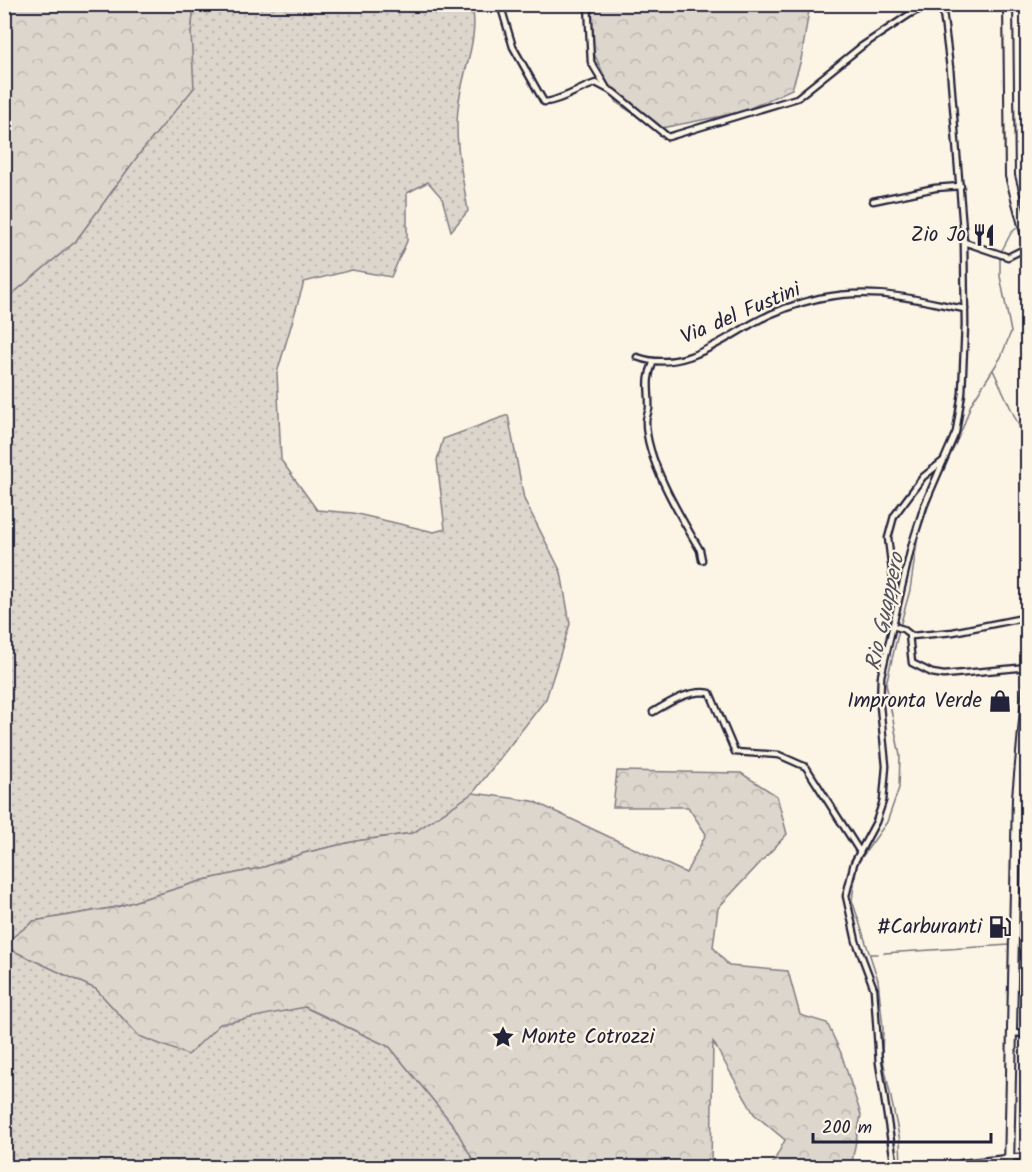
<svg xmlns="http://www.w3.org/2000/svg" width="1032" height="1172" font-family="Kalam,sans-serif">
<style>
.green{fill:url(#green-dots);stroke:#7f7c84;stroke-width:1.5}
.forest{fill:url(#forest-crowns);stroke:#7f7c84;stroke-width:1.5}
.lines{fill:none;stroke-linecap:round;stroke-linejoin:round}
.stream{stroke:#78757e;stroke-width:1.5}
.street-casing{stroke:#22223b;stroke-width:9}
.primary-casing{stroke:#22223b;stroke-width:12}
.street{stroke:#fcf5e5;stroke-width:4.5}
.primary{stroke:#fcf5e5;stroke-width:8}
.labels{text-anchor:middle;dominant-baseline:central;stroke-width:4.5;stroke-linejoin:round;paint-order:stroke}
.poi-label{font-size:21px;fill:#22223b;stroke:#fcf5e5;text-anchor:end}
.street-label{font-size:21px;fill:#22223b;stroke:#fcf5e5}
.water-label{font-size:22px;font-style:italic;fill:#545362;stroke:#fcf5e5}
</style>
<defs>
<pattern id="green-dots" width="8" height="8" patternUnits="userSpaceOnUse" patternTransform="scale(1.5)"><rect width="8" height="8" fill="#dcd6cc"/><path d="M2 2h.1M6 6h.1" fill="none" stroke="#bcb7b0" stroke-width="1.8" stroke-linecap="round"/></pattern>
<pattern id="forest-crowns" width="20" height="18" patternUnits="userSpaceOnUse" patternTransform="scale(1.5)"><rect width="20" height="18" fill="#dcd6cc"/><path d="M2 6a3 3 0 1 1 6 0M12 15a3 3 0 1 1 6 0" fill="none" stroke="#bcb7b0"/></pattern>
</defs>
<rect width="100%" height="100%" fill="#fcf5e5"/>
<filter id="ink" filterUnits="userSpaceOnUse"><feTurbulence type="fractalNoise" baseFrequency=".0167" numOctaves="2"/><feDisplacementMap in="SourceGraphic" scale="12" xChannelSelector="R" yChannelSelector="G"/><feConvolveMatrix kernelMatrix="1 2 1 2 8 2 1 2 1" color-interpolation-filters="sRGB"/></filter>
<g filter="url(#ink)">
<g class="green">
<path d="M194 5H472C480 39 461 74 458 109 454 142 463 178 468 211L451 231 442 198 428 182 407 193V241L391 277 352 270 304 282 277 373 281 460 317 510 353 513 434 532 445 529 437 460 443 439 508 415 524 499 561 572 570 624 546 699 473 793 413 833 356 841 304 853 264 867 204 880 117 907 34 921 5 943V300L75 242 140 152 193 88 191 33Z"/>
<path d="M5 947 96 989 139 1036 304 1007 390 1047 454 1126 477 1167 5 1168Z"/>
</g>
<g class="forest">
<path d="M5 4 194 5 191 33 194 88 140 153 75 242 5 300Z"/>
<path d="M810 4 801 60 792 89 742 112 657 129 617 103 590 45 585 5Z"/>
<path d="M617 771 741 773 777 796 787 834 718 908 713 947 729 966 788 971 800 1015 827 1023 841 1053 861 1115 851 1167H771L785 1140 754 1114 713 1042 711 1167H477L454 1126 390 1047 305 1007 220 1024 188 1055 139 1036 96 989 5 947V943L34 921 117 907 204 880 264 867 304 853 356 841 413 833 473 793 533 801 686 873 706 834 688 807H613Z"/>
</g>
<g class="lines">
<g class="stream">
<path d="M1001 252 1011 233 1020 225"/>
<path d="M993 370 1019 426 1028 454"/>
<path d="M900 626 910 590 918 536 933 493 963 427 971 404 1001 357 1011 332 1000 276V257"/>
<path d="M899 630 886 684 900 756 899 788 887 822 857 864 852 900 878 980 883 1028 882 1055 900 1141 901 1168"/>
<path d="M1018 944 1028 946"/>
<path d="M884 953 1010 945"/>
<path d="M870 954H878"/>
</g>
<g class="street-casing">
<g id="street">
<path d="M500 4 513 47 544 102C558 102 580 88 596 83L613 92 668 137 797 98 862 46 910 14 931 4"/>
<path d="M588 4 591 62 606 87"/>
<path d="M873 201 935 188 961 186"/>
<path d="M964 242 1008 257 1028 247"/>
<path d="M637 357C680 373 719 342 755 322 775 311 798 303 820 298 876 287 911 299 965 309"/>
<path d="M653 363C645 382 650 390 649 409 648 413 646 417 646 422 646 460 681 518 700 550L702 560"/>
<path d="M900 594 894 587 888 538 894 516 923 477 943 461"/>
<path d="M893 626 903 629 912 636 953 632 1028 617"/>
<path d="M909 635 912 663 932 673 944 675 1028 667"/>
<path d="M653 712C670 702 690 689 710 693L735 752 779 755 806 767 860 852"/>
<path d="M1012 1033 1028 1034"/>
<path d="M895 1168 879 1063 874 989 856 941 846 896 854 863 876 822 883 801 886 766 880 706 881 676 912 544 924 506 956 432 962 393 965 325 964 242 950 68 942 4"/>
<path d="M951 1168 962 1163 1028 1156"/>
</g>
</g>
<g class="primary-casing">
<g id="primary">
<path d="M1008 4 1010 176 1028 244"/>
<path d="M1009 1168 1017 797 1028 676"/>
</g>
</g>
<use href="#street" class="street"/>
<use href="#primary" class="primary"/>
</g>
</g>
<defs>
<g id="restaurant-bare" transform="scale(1.8)"><path d="M-5-6h1v4h1v-4h1v4h1v-4h1v5L-1.5 .5V6h-2V.5L-5-1ZM5-6V6H3V1.5H1.5Q1.5-4 5-6Z" fill="#22223b" stroke="#fcf5e5" stroke-width="2.5" paint-order="stroke"/></g>
<g id="shop-bare" transform="scale(1.8)"><path d="M-5-2.5h2.3a2.7 3.5 0 0 1 5.4 0H5L5.5 6h-11ZM-1.5-2.5h3a1.5 2.3 0 0 0-3 0Z" fill="#22223b" stroke="#fcf5e5" stroke-width="2.5" paint-order="stroke"/></g>
<g id="fuel-bare" transform="scale(1.8)"><path d="M-5.5-6h7V0h2V4h1.3V-2.5L3-4.5l.8-.8L6-3V5H2.5V1h-1V6h-7ZM-4.2-4.7v3.2H.2V-4.7Z" fill="#22223b" stroke="#fcf5e5" stroke-width="2.5" paint-order="stroke"/></g>
<g id="sight-bare" transform="scale(1.8)"><path d="M0-6L1.8-2.2L6-1.7L2.9 1.2L3.7 5.4L0 3.3L-3.7 5.4L-2.9 1.2L-6-1.7L-1.8-2.2Z" fill="#22223b" stroke="#fcf5e5" stroke-width="2.5" paint-order="stroke"/></g>
</defs>
<g fill-rule="evenodd">
<use href="#restaurant-bare" x="984" y="235"/>
<use href="#shop-bare" x="1000" y="701"/>
<use href="#fuel-bare" x="1000" y="927"/>
<use href="#sight-bare" x="503" y="1037"/>
</g>
<g class="labels">
<g class="poi-label">
<text x="966" y="235">Zio Jo</text>
<text x="982" y="701">Impronta Verde</text>
<text x="982" y="927">#Carburanti</text>
<text x="521" y="1037" text-anchor="start">Monte Cotrozzi</text>
</g>
<g class="street-label">
<text transform="translate(741 314) rotate(-23)">Via del Fustini</text>
</g>
<g class="water-label">
<text transform="translate(886 612) rotate(-78)">Rio Guappero</text>
</g>
</g>
<rect width="1032" height="1172" fill="none" stroke="#fcf5e5" stroke-width="24"/>
<rect x="12" y="12" width="1008" height="1148" fill="none" stroke="#22223b" stroke-width="2" filter="url(#ink)"/>
<path d="M813 1133v9h178v-9" fill="none" stroke="#22223b" stroke-width="3"/>
<text x="822" y="1133" font-size="18" fill="#22223b" stroke="#fcf5e5" stroke-width="4.5" paint-order="stroke">200 m</text>
</svg>
